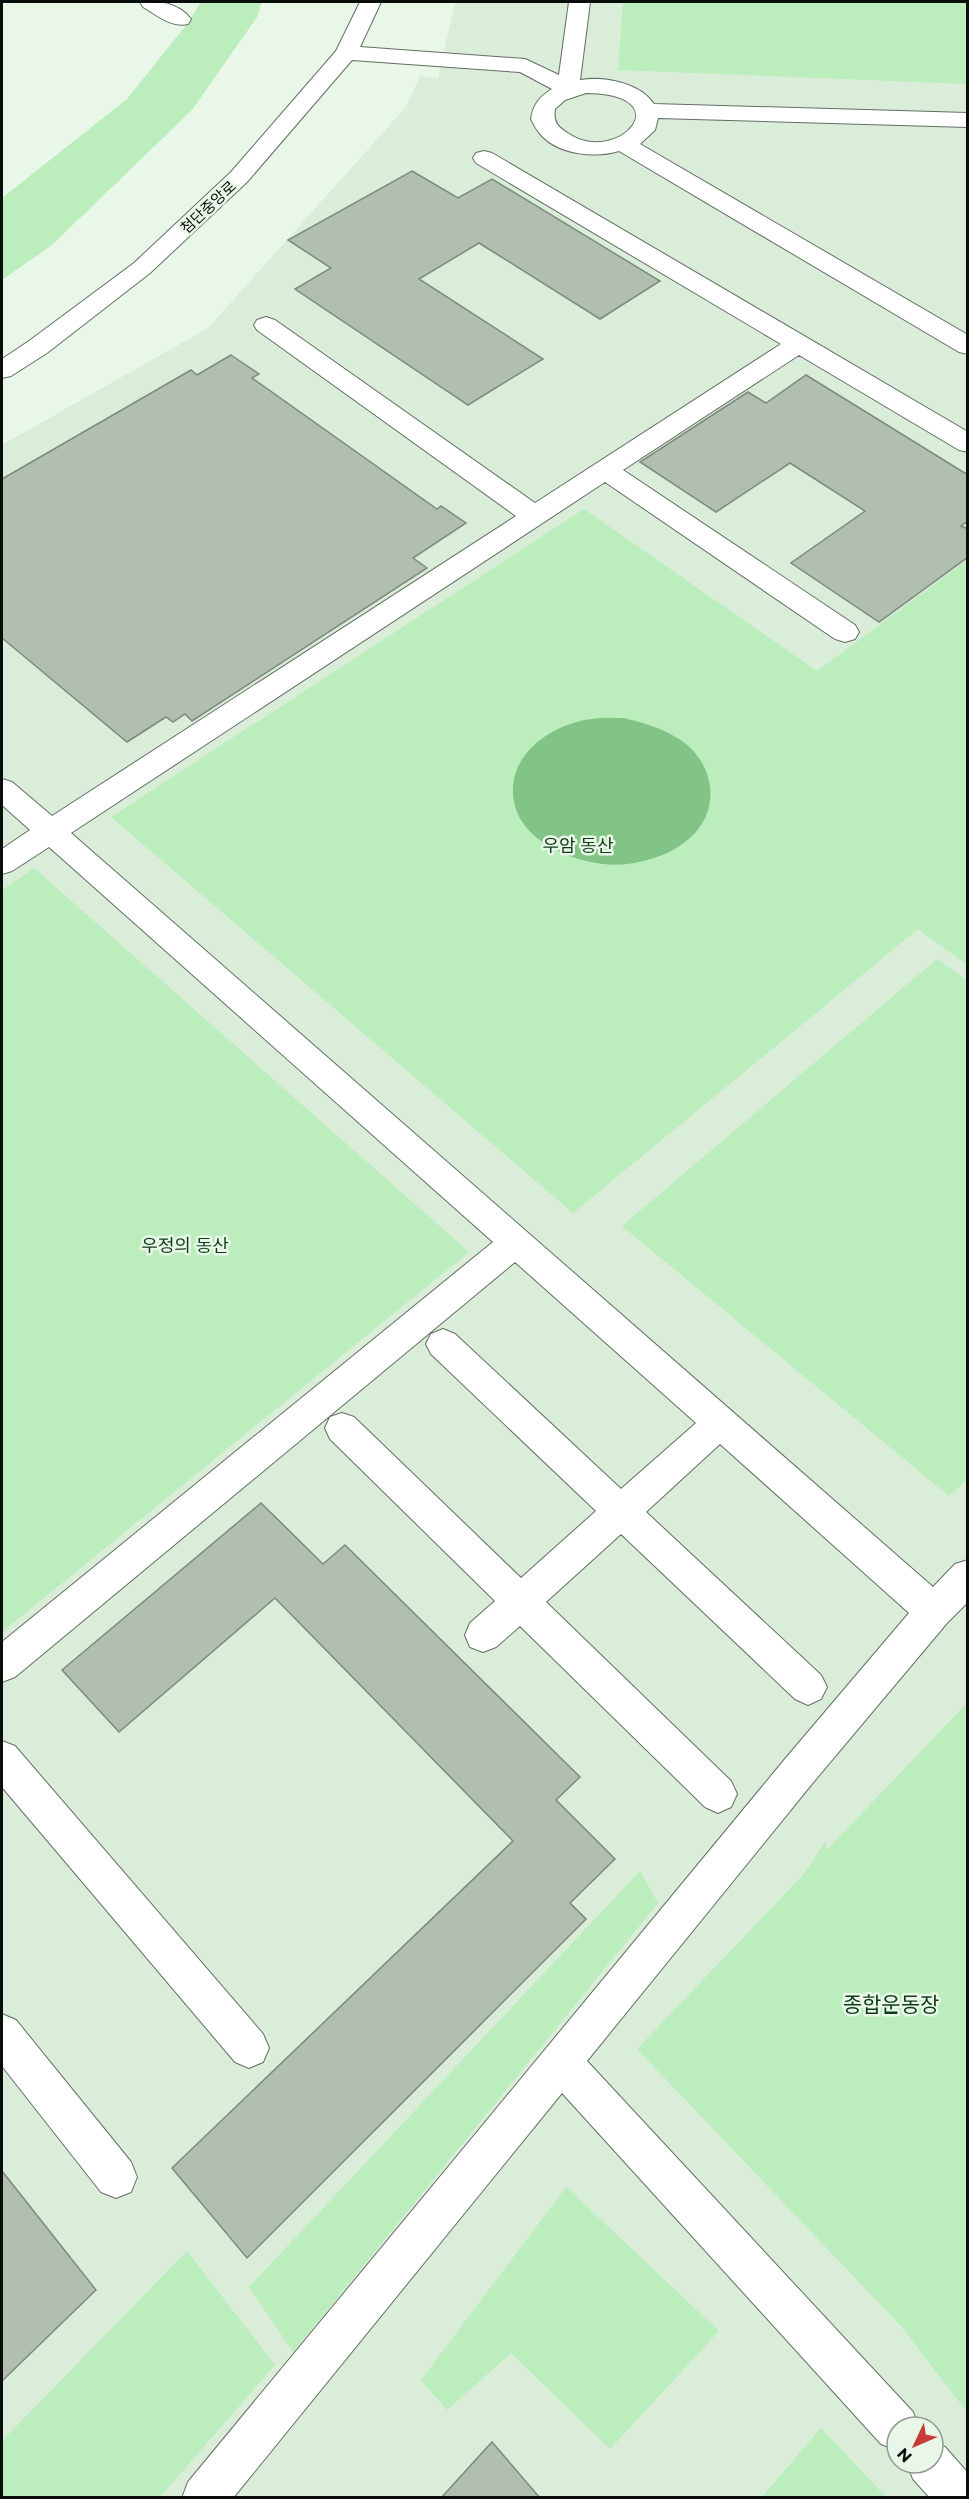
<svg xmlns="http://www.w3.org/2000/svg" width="969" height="2499" font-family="Montserrat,'Noto Sans KR',sans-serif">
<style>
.built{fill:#d9edd9;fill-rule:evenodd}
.green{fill:#bbedbd}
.water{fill:#82c386}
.building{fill:#b1bfb1;stroke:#7d8a7d;stroke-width:1.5}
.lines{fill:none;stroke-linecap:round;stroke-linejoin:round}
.minor-casing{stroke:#636f63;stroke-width:2}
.minor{fill:#fff;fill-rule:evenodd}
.labels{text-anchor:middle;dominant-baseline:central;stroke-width:5;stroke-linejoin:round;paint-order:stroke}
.far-street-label{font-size:15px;fill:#0a0e0a;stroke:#e9f7e9}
.park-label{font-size:18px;fill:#0e3d15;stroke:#e9f7e9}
.near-park-label{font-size:21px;fill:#0e3d15;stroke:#e9f7e9}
</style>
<rect width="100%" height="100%" fill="#e9f7e9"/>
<path class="built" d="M455 2H967V2497H2V445L208 328 406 107 420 76 438 78ZM897 2427H933V2463H897Z"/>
<g class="green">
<path d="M201 2H262L257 17 192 110 52 245 2 280V198L127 99 187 24Z"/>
<path d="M623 2H967V84L618 70Z"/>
<path d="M584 509 817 671 967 560V965L918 929 573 1213 111 817Z"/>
<path d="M34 868 469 1252 2 1632V890Z"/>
<path d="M937 959 968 981V1478L949 1496 622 1226Z"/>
<path d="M967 1703V2412L900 2325 637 2049 803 1875 826 1841 827 1850Z"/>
<path d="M640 1871 658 1903 293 2352 249 2287Z"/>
<path d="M566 2187 719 2331 610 2449 511 2353 447 2410 421 2380Z"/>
<path d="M187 2251 275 2365 160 2497H2V2441Z"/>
<path d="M821 2428 886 2497H762Z"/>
</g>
<path class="water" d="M624 718C644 723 662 728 679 739 715 762 722 810 690 838 672 854 652 860 628 864 590 869 526 848 515 806 502 758 550 724 592 719 602 717 614 718 624 718Z"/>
<g class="building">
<path d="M412 171 458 198 492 179 660 281 600 319 479 243 419 279 543 359 468 405 295 289 331 268 288 240Z"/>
<path d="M231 355 259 374 252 378 437 509 441 506 466 523 413 558 427 568 192 721 185 714 173 722 166 717 127 742 2 638V479L191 370 197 375Z"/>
<path d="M806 375 968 475V521L961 526 968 529V557L879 622 791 563 865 511 790 463 716 512 640 462 748 392 766 403Z"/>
<path d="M261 1503 323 1564 345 1545 580 1777 556 1800 615 1859 570 1903 586 1919 247 2258 172 2168 513 1841 275 1598 119 1732 62 1670Z"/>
<path d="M2 2171 96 2290 2 2381Z"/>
<path d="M492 2442 540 2498H441Z"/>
</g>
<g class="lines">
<g class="minor-casing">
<g id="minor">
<path d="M140 2C158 0 179 3 191 19L188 24C171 28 157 15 143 7Z"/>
<path d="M360 2H381L360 47 525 59 559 75 569 2H590L580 80C605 76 640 83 654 104L968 113V127L658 118 655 130 640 144 968 335V354L959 352 619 151C596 158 560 155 542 136 537 131 534 125 531 119 533 105 539 97 552 89L520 72 352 60 247 182 150 273 47 353 11 376 2 378V359L29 341 134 263 231 172 336 51ZM586 93C682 94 619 166 569 134 558 127 553 123 555 109L565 100Z"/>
<path d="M484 151 492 153 968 432V452L959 450 799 355 623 470 855 625 859 632 855 639 845 642 835 639 605 482 71 833 933 1587 955 1564 968 1560V1602L947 1623 811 1785 587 2061 913 2412 919 2427H897V2450L881 2444 562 2093 233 2498H182L188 2482 785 1759 909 1613 720 1444 646 1512 821 1675 827 1687 821 1699 808 1705 795 1699 621 1534 546 1602 731 1781 737 1794 731 1807 718 1813 705 1807 520 1626 496 1647 483 1652 470 1647 465 1635 470 1623 495 1601 330 1439 325 1428 330 1417 342 1413 354 1417 521 1578 596 1511 431 1354 426 1344 431 1334 443 1329 455 1334 621 1489 696 1423 515 1262 15 1677 2 1682V1642L493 1242 49 847 12 871 2 874V849L30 830 2 805V779L12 782 52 816 516 516 257 330 254 325 257 320 266 317 275 320 535 503 781 344 476 163 473 158 476 153Z"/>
<path d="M2 1741 15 1746 263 2034 269 2048 263 2062 249 2068 235 2062 2 1787Z"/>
<path d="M2 2014 16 2020 131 2162 137 2177 131 2192 116 2198 101 2192 2 2066Z"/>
<path d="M933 2443 945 2447 968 2473V2498H930L913 2479 907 2463H933Z"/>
</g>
</g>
<use href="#minor" class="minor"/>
</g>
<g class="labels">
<g class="far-street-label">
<text transform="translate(208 207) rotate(-43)">첨단중앙로</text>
</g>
<g class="park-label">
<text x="578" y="846">우암 동산</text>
<text x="185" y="1246">우정의 동산</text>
</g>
<g class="near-park-label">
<text x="891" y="2004">종합운동장</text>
</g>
</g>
<rect width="969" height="2499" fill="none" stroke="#0a0e0a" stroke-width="6"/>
<g transform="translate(915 2445) rotate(226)"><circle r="28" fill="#e9f7e9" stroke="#909a90" stroke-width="1.5"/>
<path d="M0-4.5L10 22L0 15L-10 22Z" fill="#c93a39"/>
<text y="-9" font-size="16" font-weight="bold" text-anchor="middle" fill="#0a0e0a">N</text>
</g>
</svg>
